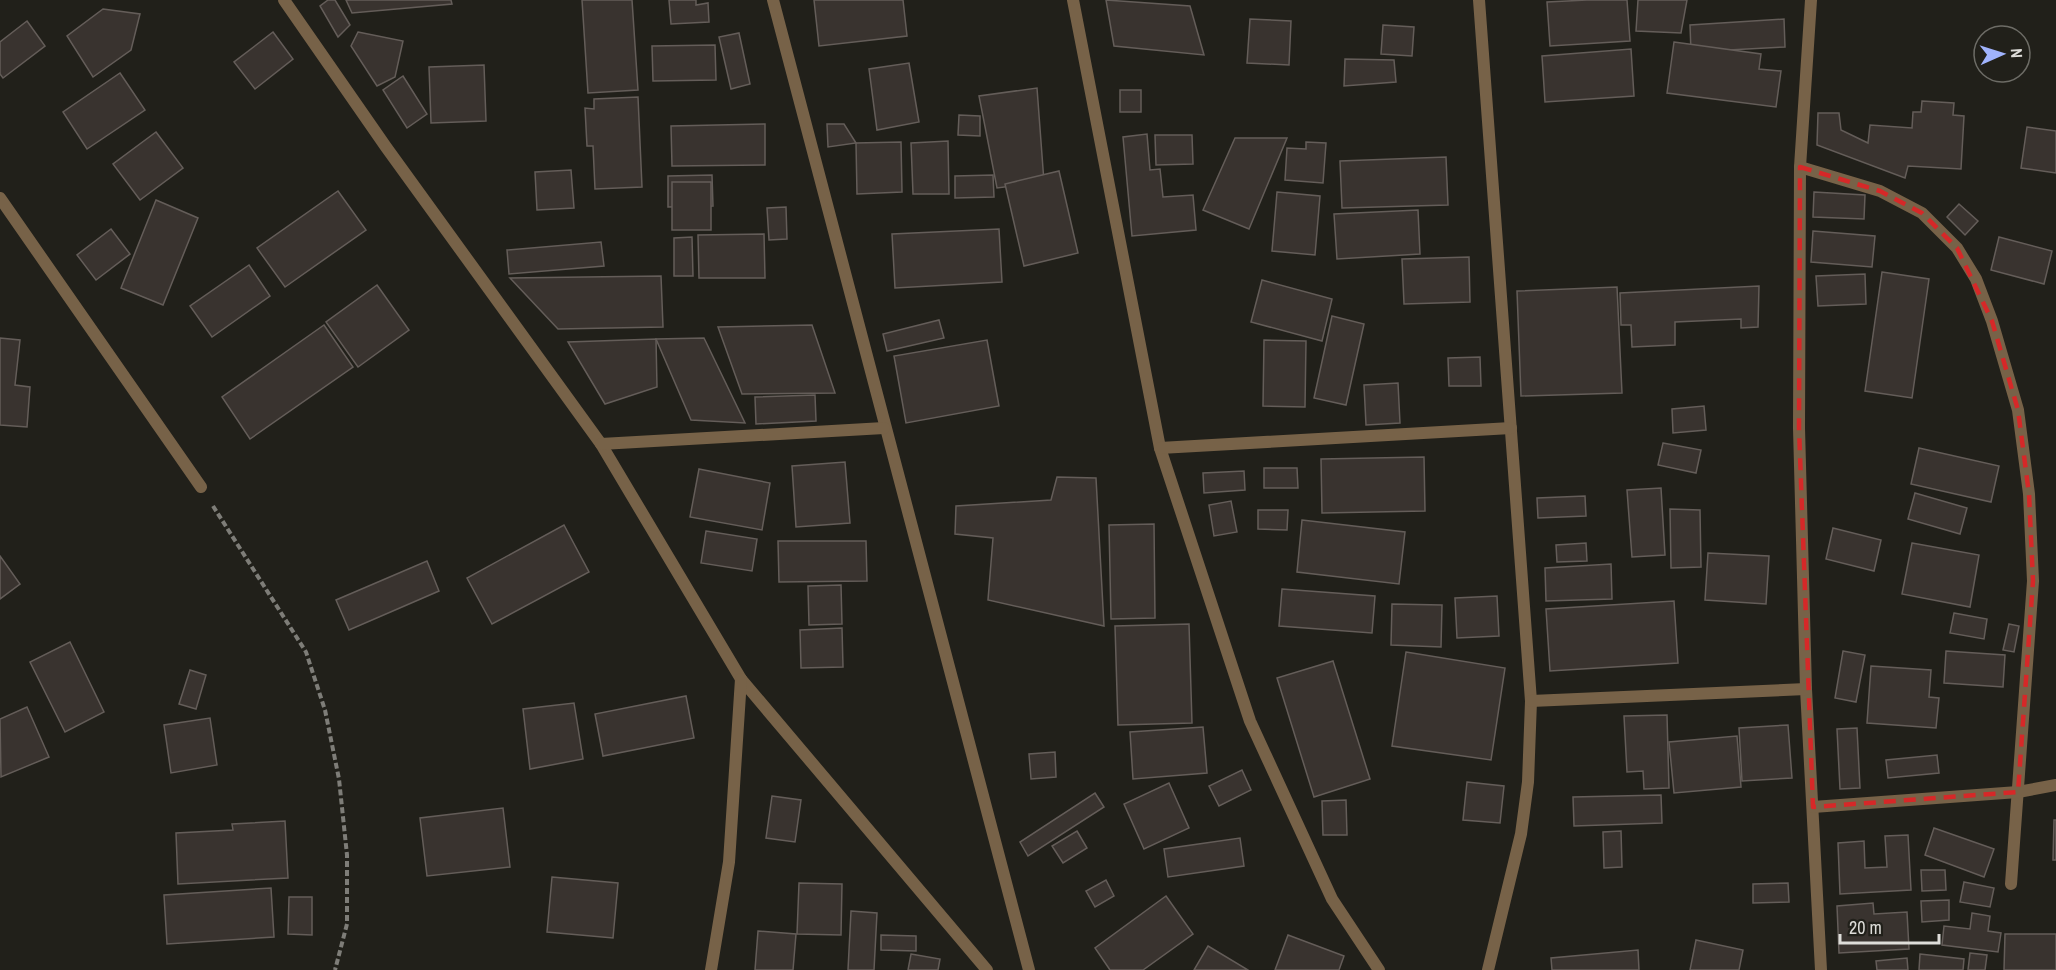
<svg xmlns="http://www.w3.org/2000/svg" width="2056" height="970" font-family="'Archivo Narrow',sans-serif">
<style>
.building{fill:#39332f;stroke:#645d59;stroke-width:1.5}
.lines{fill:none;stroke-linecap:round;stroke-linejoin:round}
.path{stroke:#7e7d78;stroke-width:4;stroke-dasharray:6 3;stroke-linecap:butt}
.street{stroke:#776248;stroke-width:12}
.marked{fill:none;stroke:#d62828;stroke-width:4.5;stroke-dasharray:12 8;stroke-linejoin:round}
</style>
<rect width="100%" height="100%" fill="#21201a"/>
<g class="building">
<path d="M328 0H335L350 25 338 37 320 6Z"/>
<path d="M346 0H451L452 4 352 13Z"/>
<path d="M582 0H632L638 90 588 93Z"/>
<path d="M669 0H696V5L708 3 709 22 671 24Z"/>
<path d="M814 0H903L907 36 819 46Z"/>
<path d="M1106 0 1190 6 1204 55 1114 46Z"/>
<path d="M1587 0H1627L1630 41 1550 46 1547 2Z"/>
<path d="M1638 0H1687L1681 33 1636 31Z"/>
<path d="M103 9 140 14 131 50 93 77 67 36Z"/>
<path d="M1250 19 1291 21 1289 65 1247 63Z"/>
<path d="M1784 19 1785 47 1691 52 1690 25Z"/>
<path d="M27 21 45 46 3 78 0 74V42Z"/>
<path d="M1383 25 1414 27 1412 56 1381 54Z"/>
<path d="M273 32 293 59 255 89 234 62Z"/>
<path d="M358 32 403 41 395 77 377 86 351 46Z"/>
<path d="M739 33 750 84 731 89 719 37Z"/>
<path d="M1674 42 1761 54 1759 69 1781 71 1776 107 1667 93Z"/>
<path d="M715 45 716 80 653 81 652 46Z"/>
<path d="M1631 49 1634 96 1545 102 1542 56Z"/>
<path d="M1345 59 1394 60 1396 82 1344 86Z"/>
<path d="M909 63 919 122 877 130 869 69Z"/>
<path d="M484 65 486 121 431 123 429 67Z"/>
<path d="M120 73 145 110 87 149 63 112Z"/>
<path d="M403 76 427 114 407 128 383 90Z"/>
<path d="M1037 88 1044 182 997 188 979 96Z"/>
<rect x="1120" y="90" width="21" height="22"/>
<path d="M638 97 642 187 595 189 593 146H587L585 108 594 109V99Z"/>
<path d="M1922 101 1954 103 1953 115 1964 116 1961 169 1908 166 1905 178 1817 145 1818 113H1839L1841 130 1868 143 1870 125 1912 128 1913 112H1921Z"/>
<path d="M959 115 980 116V136L958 135Z"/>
<path d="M765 124V165L672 166 671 126Z"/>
<path d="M827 124H844L856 143 828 147Z"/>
<path d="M2027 127 2056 131V173L2021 168Z"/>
<path d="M156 132 183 168 140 200 113 164Z"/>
<path d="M1147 134 1150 170 1160 169 1163 197 1193 195 1196 230 1132 236 1123 137Z"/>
<path d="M1155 135H1192L1193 164 1156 165Z"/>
<path d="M1235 138H1287L1249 229 1203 210Z"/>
<path d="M948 141 949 194H913L911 143Z"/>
<path d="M901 142 902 192 857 194 856 143Z"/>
<path d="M1306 142 1326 143 1323 183 1285 180 1287 148 1306 149Z"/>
<path d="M1446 157 1448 205 1342 208 1340 161Z"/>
<path d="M571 170 574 208 537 210 535 172Z"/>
<path d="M1059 171 1078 253 1024 266 1005 184Z"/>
<path d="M712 175 713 206 668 207V176Z"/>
<path d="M993 175 994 197 955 198V176Z"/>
<rect x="672" y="182" width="39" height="48"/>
<path d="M338 191 366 230 285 287 257 248Z"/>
<path d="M1277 192 1320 196 1315 255 1272 251Z"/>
<path d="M1814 192 1865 195 1864 219 1813 217Z"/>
<path d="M156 200 198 218 163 305 121 288Z"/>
<path d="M1959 204 1978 221 1965 235 1947 217Z"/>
<path d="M786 207 787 239 769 240 767 208Z"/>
<path d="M1418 210 1420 254 1337 259 1334 214Z"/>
<path d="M111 229 130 254 96 280 77 255Z"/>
<path d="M999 229 1002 282 895 288 892 234Z"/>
<path d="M1813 231 1875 236 1872 267 1811 262Z"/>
<path d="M764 234 765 278H699L698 235Z"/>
<path d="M692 237 693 276H674V238Z"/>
<path d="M1999 237 2052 251 2044 284 1991 270Z"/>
<path d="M601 242 604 266 509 274 507 250Z"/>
<path d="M1469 257 1470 302 1404 304 1402 259Z"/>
<path d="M249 265 270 296 212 337 190 306Z"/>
<path d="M1882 272 1929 279 1912 398 1865 391Z"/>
<path d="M1865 274 1866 304 1818 306 1816 276Z"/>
<path d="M661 276 663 327 558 329 510 278Z"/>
<path d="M1262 280 1332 299 1322 341 1251 322Z"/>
<path d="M377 285 409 330 358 367 326 322Z"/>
<path d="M1759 286 1758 327 1741 328V319L1675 322V345L1632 347 1631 325H1621L1620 293Z"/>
<path d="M1617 287 1622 393 1521 396 1517 291Z"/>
<path d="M1332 316 1364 324 1346 405 1314 398Z"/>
<path d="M939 320 944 338 887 351 883 334Z"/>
<path d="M324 325 353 367 250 439 222 397Z"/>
<path d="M812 325 835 393 742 394 718 327Z"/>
<path d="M0 338 20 340 15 385 30 387 27 427 0 425Z"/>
<path d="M704 338 745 423 691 420 656 339Z"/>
<path d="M656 339 657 387 605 404 568 342Z"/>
<path d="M987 340 999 406 906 423 894 356Z"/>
<path d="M1264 340 1306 341 1305 407 1263 406Z"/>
<path d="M1480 357 1481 386H1449L1448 358Z"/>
<path d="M1398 383 1400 423 1366 425 1364 385Z"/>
<path d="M815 395 816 421 756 424 755 397Z"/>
<path d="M1704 406 1706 430 1673 433 1672 409Z"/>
<path d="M1663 443 1701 450 1696 473 1658 465Z"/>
<path d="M1919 448 1999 466 1991 502 1911 484Z"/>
<path d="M1424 457 1425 511 1322 513 1321 459Z"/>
<path d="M845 462 850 523 796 527 792 466Z"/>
<path d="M1264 468H1297L1298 488H1264Z"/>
<path d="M699 469 770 483 762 530 690 517Z"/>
<path d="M1244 471 1245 490 1204 493 1203 473Z"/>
<path d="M1057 477 1096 478 1104 626 988 600 993 538 955 534 956 506 1051 500Z"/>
<path d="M1661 488 1665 555 1632 557 1627 490Z"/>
<path d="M1915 493 1967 508 1960 534 1908 519Z"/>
<path d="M1585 496 1586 516 1538 518 1537 498Z"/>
<path d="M1231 501 1237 532 1214 536 1209 505Z"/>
<path d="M1670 509 1700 510 1701 567 1671 568Z"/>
<path d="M1258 510H1288L1287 530 1258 529Z"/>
<path d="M1302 520 1405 532 1399 584 1297 572Z"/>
<path d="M1154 524 1155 618 1111 619 1109 525Z"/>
<path d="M564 525 589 572 492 624 467 578Z"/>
<path d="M1833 528 1881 540 1874 571 1826 559Z"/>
<path d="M706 531 757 539 752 571 701 563Z"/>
<path d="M778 541H866L867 581 779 582Z"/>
<path d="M1586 543 1587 561 1557 562 1556 545Z"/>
<path d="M1912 543 1979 555 1970 607 1902 594Z"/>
<path d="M1708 553 1769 556 1766 604 1705 600Z"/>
<path d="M0 556 20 584 0 599Z"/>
<path d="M427 561 439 591 349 630 336 600Z"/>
<path d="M1611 564 1612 599 1546 601 1545 568Z"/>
<path d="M841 585 842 624 809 625 808 586Z"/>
<path d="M1282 589 1375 596 1372 633 1279 626Z"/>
<path d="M1497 596 1499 636 1457 638 1455 598Z"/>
<path d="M1674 601 1678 663 1550 671 1546 609Z"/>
<path d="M1392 604 1442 605 1441 647 1391 645Z"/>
<path d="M1954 613 1987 619 1984 639 1950 633Z"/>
<path d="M1189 624 1192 723 1118 725 1115 626Z"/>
<path d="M2009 624 2019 626 2014 652 2003 650Z"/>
<path d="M842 628 843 667 801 668 800 630Z"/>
<path d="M70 642 104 712 65 732 30 662Z"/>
<path d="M1843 651 1865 655 1856 702 1835 698Z"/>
<path d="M1946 651 2005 655 2003 687 1944 683Z"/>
<path d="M1406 652 1505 668 1491 760 1392 746Z"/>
<path d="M1333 661 1370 779 1314 797 1277 678Z"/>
<path d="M1871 666 1931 670 1929 697 1939 698 1936 728 1867 723Z"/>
<path d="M190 670 206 675 196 709 179 704Z"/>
<path d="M686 696 694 738 603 756 595 714Z"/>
<path d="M574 703 583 759 530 769 523 709Z"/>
<path d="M27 707 49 757 1 777 0 719Z"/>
<path d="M1667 715 1669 788 1644 789 1643 771 1627 772 1624 716Z"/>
<path d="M210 718 217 765 171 773 164 725Z"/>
<path d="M1788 725 1792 778 1742 781 1739 728Z"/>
<path d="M1203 727 1207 773 1133 779 1130 732Z"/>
<path d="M1857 728 1860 788 1840 789 1837 729Z"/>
<path d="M1737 736 1741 787 1674 793 1669 742Z"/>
<path d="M1055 752 1056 777 1031 779 1029 754Z"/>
<path d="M1937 755 1939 773 1888 778 1886 760Z"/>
<path d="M1242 770 1251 790 1219 806 1209 786Z"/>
<path d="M1467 782 1504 786 1500 823 1463 820Z"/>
<path d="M1169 783 1189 828 1144 849 1124 804Z"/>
<path d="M1095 793 1104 807 1028 856 1020 842Z"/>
<path d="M1661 795 1662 823 1574 826 1573 797Z"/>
<path d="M772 796 801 800 795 842 766 838Z"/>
<path d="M1346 800 1347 835H1323L1322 801Z"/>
<path d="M503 808 510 867 427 876 420 818Z"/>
<path d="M2054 820H2056V860H2053Z"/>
<path d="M285 821 288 878 178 884 176 833 233 830 232 824Z"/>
<path d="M1934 828 1994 849 1984 877 1925 855Z"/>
<path d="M1077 831 1087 848 1063 863 1052 846Z"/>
<path d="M1621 831 1622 867 1604 868 1603 832Z"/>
<path d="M1908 835 1911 890 1840 894 1838 843 1864 841 1865 868 1887 867 1885 836Z"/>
<path d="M1240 838 1244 866 1168 877 1164 849Z"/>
<path d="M1921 870H1945L1946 890 1922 891Z"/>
<path d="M552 877 618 883 613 938 547 932Z"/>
<path d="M1106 880 1114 896 1095 907 1086 891Z"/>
<path d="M1964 882 1994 888 1990 907 1960 902Z"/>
<path d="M799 883 842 884 841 935 797 934Z"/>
<path d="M1788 883 1789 902 1753 903V884Z"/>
<path d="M271 888 274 937 167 944 164 895Z"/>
<path d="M1166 896 1193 934 1143 970H1110L1095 948Z"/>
<path d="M289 897H312V935L288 934Z"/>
<path d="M1949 900V920L1922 922 1921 901Z"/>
<path d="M1873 903 1874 914 1907 912 1909 949 1839 953 1837 906Z"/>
<path d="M851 911 877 913 874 970H848Z"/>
<path d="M1972 913 1990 916 1988 931 2001 933 1998 952 1942 945 1944 926 1970 929Z"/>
<path d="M758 931 796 934 793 970H755Z"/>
<path d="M2005 934H2056V970H2004Z"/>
<path d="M881 935 916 936V951L881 950Z"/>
<path d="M1288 935 1344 956 1339 970H1275Z"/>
<path d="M1696 940 1743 950 1739 970H1690Z"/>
<path d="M1208 946 1248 970H1194Z"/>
<path d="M1638 950 1639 970H1552L1551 958Z"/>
<path d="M1970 953 1987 955 1985 970H1968Z"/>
<path d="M911 954 940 959 938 970H908Z"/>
<path d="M1920 954 1964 959 1963 970H1919Z"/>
<path d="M1907 958 1908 970H1877L1876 961Z"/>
</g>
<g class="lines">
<path class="path" d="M213 506 306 652 325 710 339 779 347 855V924L335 970"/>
<g class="street">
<path d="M284 0 386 147 601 444 741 679 987 970"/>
<path d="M773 0 1029 970"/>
<path d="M1073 0 1160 448 1250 721 1332 899 1379 970"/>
<path d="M1479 0 1531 701 1528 782 1521 834 1488 970"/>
<path d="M1811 0 1800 167 1799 428 1806 689 1821 970"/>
<path d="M1800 167 1880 191 1922 213 1957 248 1976 279 1992 321 2018 410 2029 494 2033 581 2011 884"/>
<path d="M0 198 201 487"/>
<path d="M601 444 884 428"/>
<path d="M1160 448 1511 428"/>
<path d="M1531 701 1806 689"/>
<path d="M1813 807 2018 792 2056 785"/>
<path d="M711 970 729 862 741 679"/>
</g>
</g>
<path class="marked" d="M1800 167 1880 191 1922 213 1957 248 1992 321 2018 410 2029 494 2033 581 2018 792 1813 807 1799 428Z"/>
<g transform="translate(2002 54) rotate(87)"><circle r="28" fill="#21201a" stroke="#6d6c66" stroke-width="1.5"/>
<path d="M0-4.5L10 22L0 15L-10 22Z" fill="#a0b3fd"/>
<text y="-9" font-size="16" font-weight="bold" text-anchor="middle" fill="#deddd9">N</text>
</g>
<path d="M1840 934v9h99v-9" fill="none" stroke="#deddd9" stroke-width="3"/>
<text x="1849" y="934" font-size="18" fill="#deddd9" stroke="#21201a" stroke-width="4.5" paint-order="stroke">20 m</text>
</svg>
